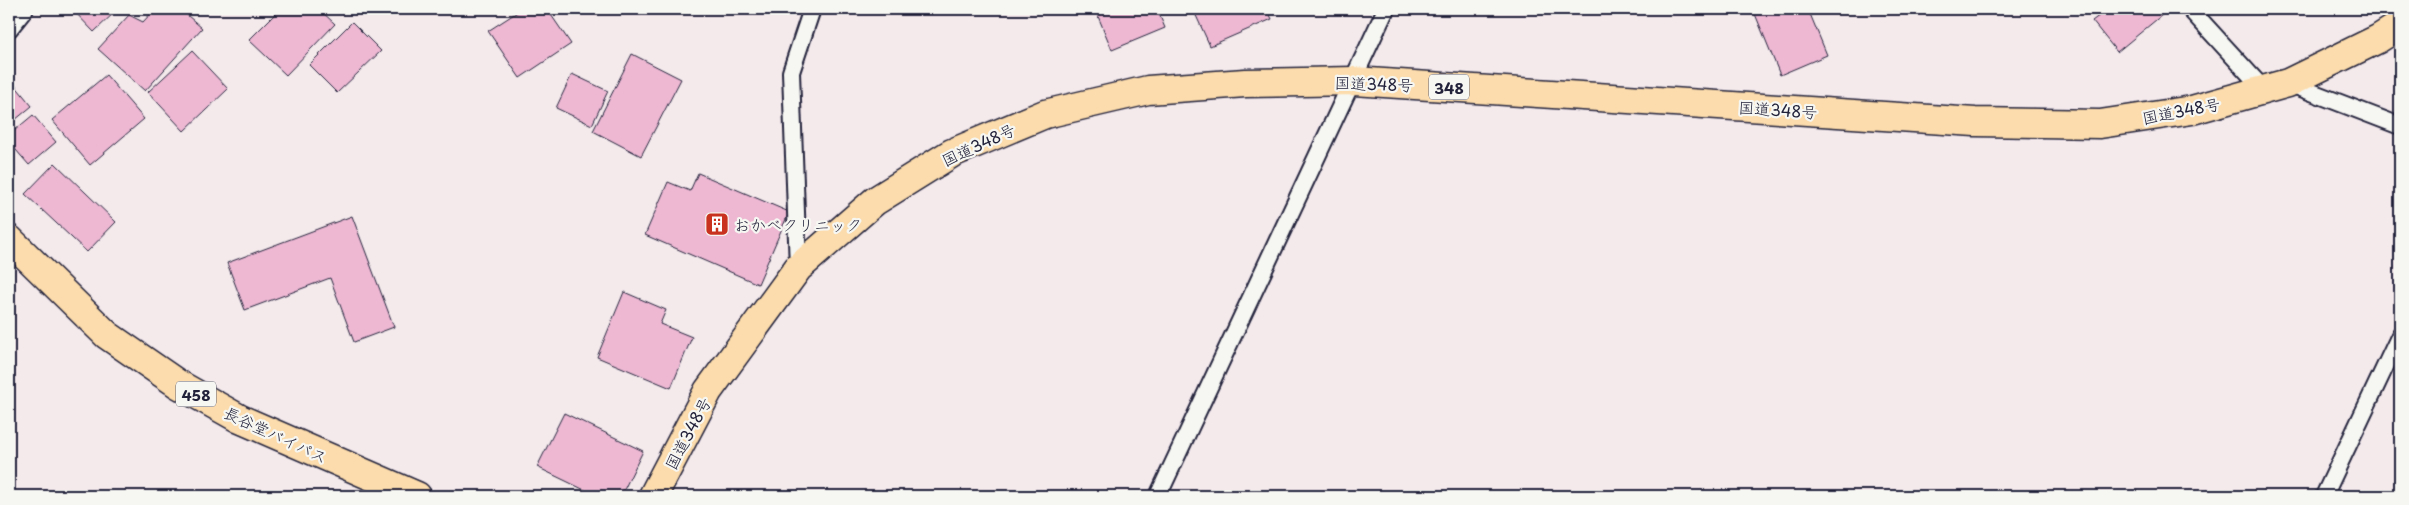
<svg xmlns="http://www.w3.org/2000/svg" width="2409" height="505" font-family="'Playpen Sans','Klee One',sans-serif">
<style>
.building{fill:#eeb8d3;stroke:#22223b}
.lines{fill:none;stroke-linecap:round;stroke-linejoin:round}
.lane-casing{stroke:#22223b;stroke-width:20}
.highway-casing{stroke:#22223b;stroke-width:31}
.lane{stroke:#f6f6f2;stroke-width:16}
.highway{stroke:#fcdcac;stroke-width:28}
.labels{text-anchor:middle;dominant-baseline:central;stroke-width:4.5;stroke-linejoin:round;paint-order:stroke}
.shield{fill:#f6f6f2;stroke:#626272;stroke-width:1}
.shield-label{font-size:15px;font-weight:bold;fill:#22223b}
.street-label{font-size:16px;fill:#22223b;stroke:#f6f6f2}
.poi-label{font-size:16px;fill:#22223b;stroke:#f6f6f2;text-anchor:start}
</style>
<rect width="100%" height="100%" fill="#f4eaec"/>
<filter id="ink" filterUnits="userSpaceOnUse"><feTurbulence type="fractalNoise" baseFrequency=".02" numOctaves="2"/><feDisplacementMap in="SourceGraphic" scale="10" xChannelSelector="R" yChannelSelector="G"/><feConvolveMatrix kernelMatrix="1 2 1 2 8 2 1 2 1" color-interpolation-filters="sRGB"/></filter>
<g filter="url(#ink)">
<g class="building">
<path d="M72 9H118L94 32Z"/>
<path d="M155 9H180L202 28 145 91 98 49 129 15 143 22Z"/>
<path d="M280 9H319L335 24 286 75 249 40Z"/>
<path d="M522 9H547L571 44 520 78 488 31Z"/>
<path d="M1095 9H1157L1165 28 1112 50Z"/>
<path d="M1193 9H1267L1272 19 1210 46Z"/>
<path d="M1753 9H1808L1827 55 1780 75Z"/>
<path d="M2108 9H2156L2162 15 2117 52 2092 21Z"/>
<path d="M352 22 381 51 337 93 309 65Z"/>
<path d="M192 51 228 89 184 131 148 92Z"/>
<path d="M632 54 681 79 641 156 593 131Z"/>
<path d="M572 74 608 91 592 125 556 108Z"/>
<path d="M106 75 144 119 90 165 52 120Z"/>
<path d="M9 78 32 106 9 125Z"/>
<path d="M33 115 56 142 29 165 9 142V135Z"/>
<path d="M55 163 116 222 87 252 25 194Z"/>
<path d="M698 173 789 212 758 284 645 235 668 182 690 191Z"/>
<path d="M352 216 394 327 354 342 330 278 245 310 227 263Z"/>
<path d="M624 292 666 310 660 324 692 337 671 388 597 357Z"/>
<path d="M564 413 643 451 621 496H597L537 467Z"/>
</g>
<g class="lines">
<g class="lane-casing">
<g id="lane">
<path d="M2190 9 2265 91"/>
<path d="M9 29 25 9"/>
<path d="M2288 83 2400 126"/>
<path d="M798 268 791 72 812 9"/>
<path d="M1158 496 1386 9"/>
<path d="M2324 496 2400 335"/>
</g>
</g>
<g class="highway-casing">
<g id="highway">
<path d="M9 239 107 335 178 384 240 419 417 496"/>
<path d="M653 496 708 391 798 268 875 201 952 153 1045 114 1148 90 1245 83 1354 81 1975 122 2100 124 2192 110 2288 83 2378 39 2400 25"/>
</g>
</g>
<use href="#lane" class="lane"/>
<use href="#highway" class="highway"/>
</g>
</g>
<defs>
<g id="building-square" transform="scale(1.25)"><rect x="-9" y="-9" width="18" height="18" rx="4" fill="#c8321e" stroke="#f6f6f2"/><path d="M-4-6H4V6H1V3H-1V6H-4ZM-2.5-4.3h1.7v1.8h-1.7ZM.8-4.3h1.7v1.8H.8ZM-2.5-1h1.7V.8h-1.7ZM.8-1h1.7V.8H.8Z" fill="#fff"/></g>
</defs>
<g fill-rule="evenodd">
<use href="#building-square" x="717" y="224"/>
</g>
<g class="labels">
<g class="shield">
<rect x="1429" y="74.5" width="40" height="25" rx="4"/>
<rect x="176" y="381.5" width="40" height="25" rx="4"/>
</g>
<g class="shield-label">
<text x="1449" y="87">348</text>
<text x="196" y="394">458</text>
</g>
<g class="street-label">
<text transform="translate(1374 83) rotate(2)">国道348号</text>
<text transform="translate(1778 109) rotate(4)">国道348号</text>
<text transform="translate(2181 110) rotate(-11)">国道348号</text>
<text transform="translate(978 144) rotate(-25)">国道348号</text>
<text transform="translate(687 433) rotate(-62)">国道348号</text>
<text transform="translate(276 434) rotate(25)">長谷堂バイパス</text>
</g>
<g class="poi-label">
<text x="734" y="224">おかべクリニック</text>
</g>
</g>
<rect width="2409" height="505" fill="none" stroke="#f6f6f2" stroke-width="30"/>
<rect x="15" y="15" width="2379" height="475" fill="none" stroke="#22223b" stroke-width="2" filter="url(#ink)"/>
</svg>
